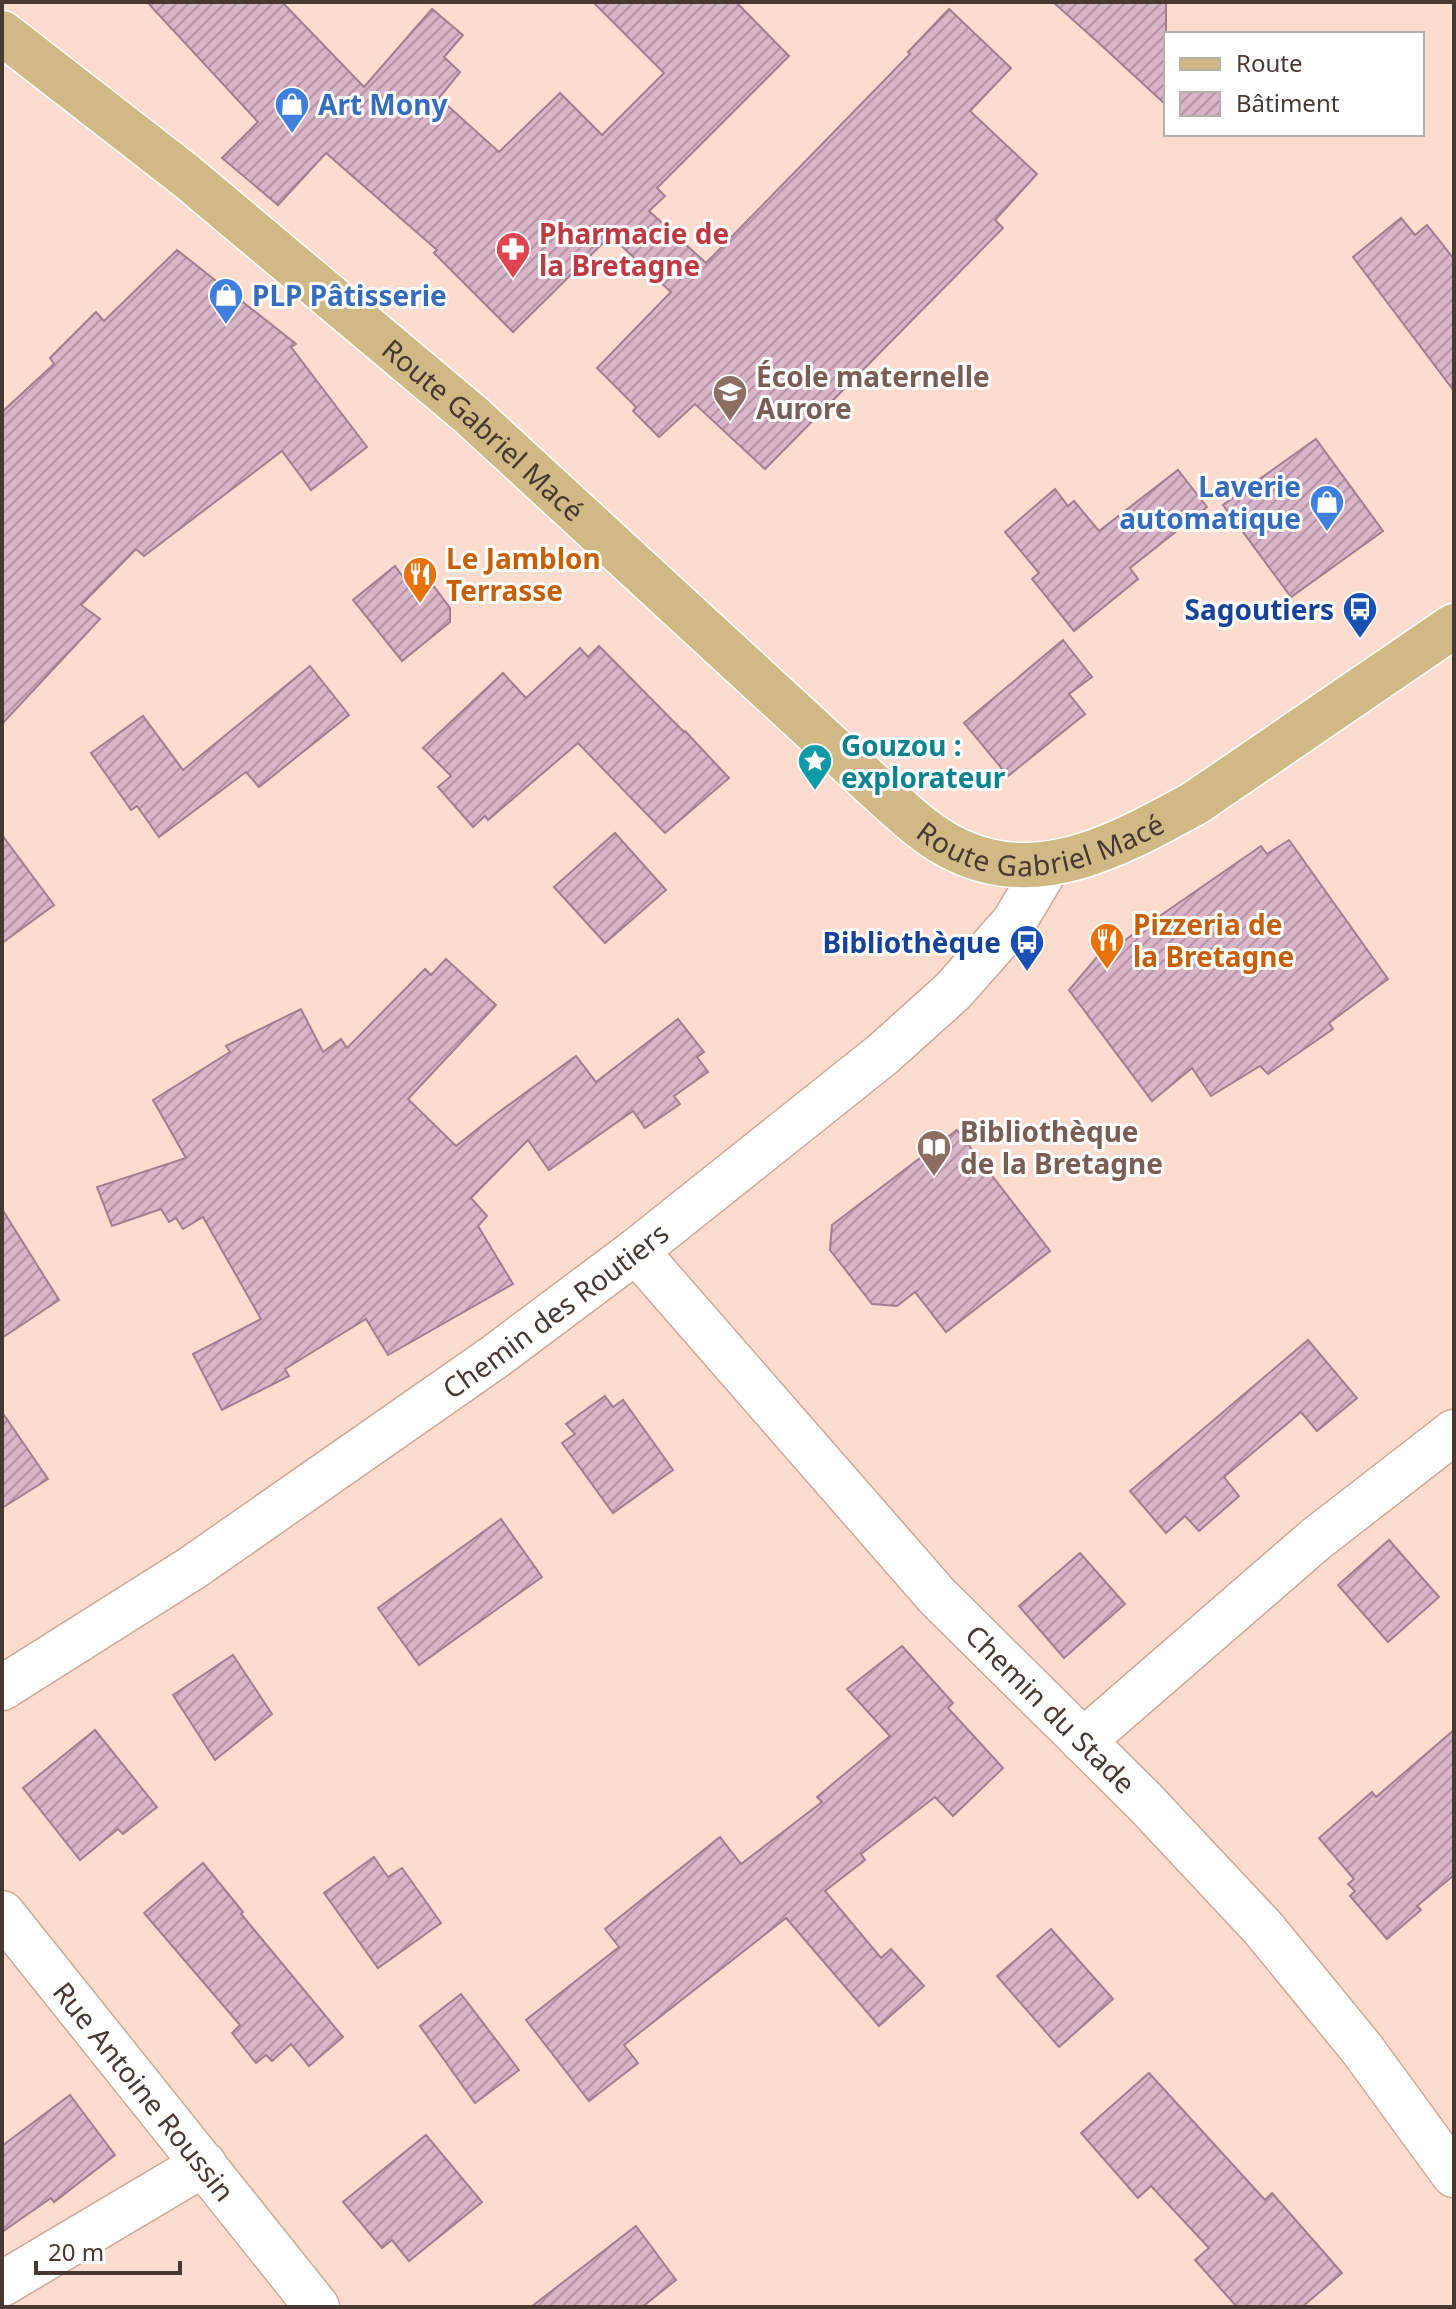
<svg xmlns="http://www.w3.org/2000/svg" width="1456" height="2309" font-family="'Noto Sans',sans-serif">
<style>
.building{fill:url(#building-hatch);stroke:#a17e91;stroke-width:2}
.lines{fill:none;stroke-linecap:round;stroke-linejoin:round}
.minor-casing{stroke:#cea897;stroke-width:47}
.major-casing{stroke:#fff;stroke-width:47}
.minor{stroke:#fff;stroke-width:44}
.major{stroke:#d1b986;stroke-width:44}
.labels{text-anchor:middle;dominant-baseline:central;stroke-width:6;stroke-linejoin:round;paint-order:stroke}
.shop-label{font-size:28px;font-weight:bold;fill:#366cbe;stroke:#fff;text-anchor:start}
.health-label{font-size:28px;font-weight:bold;fill:#be3a42;stroke:#fff;text-anchor:start}
.education-label{font-size:28px;font-weight:bold;fill:#785e54;stroke:#fff;text-anchor:start}
.street-label{font-size:28px;fill:#473831;stroke:#fff}
.food-label{font-size:28px;font-weight:bold;fill:#c56008;stroke:#fff;text-anchor:start}
.transit-label{font-size:28px;font-weight:bold;fill:#164399;stroke:#fff;text-anchor:end}
.culture-label{font-size:28px;font-weight:bold;fill:#0d838f;stroke:#fff;text-anchor:start}
</style>
<defs>
<pattern id="building-hatch" width="6" height="6" patternUnits="userSpaceOnUse" patternTransform="scale(2)"><rect width="6" height="6" fill="#dab5c9"/><path d="M-1 1l2-2M0 6l6-6M5 7l2-2" fill="none" stroke="#b394a4"/></pattern>
</defs>
<rect width="100%" height="100%" fill="#fbdcce"/>
<g class="building">
<path d="M147 2H282L364 87 432 9 463 35 444 57 460 72 439 98 499 152 560 93 602 135 664 73 593 2H736L789 56 657 188 665 196 649 211 706 263 910 54 908 52 949 9 1011 68 970 111 1037 174 995 220 1003 228 765 469 695 404 659 437 633 411 636 407 597 368 671 292 613 238 607 245 604 242 513 332 434 253 437 250 326 153 278 205 222 158 258 122Z"/>
<path d="M1053 2H1166V105L1101 45Z"/>
<path d="M1401 218 1415 235 1427 225 1454 259V391L1353 257Z"/>
<path d="M177 250 296 344 291 347 367 447 311 490 282 451 144 556 136 549 81 605 100 619 2 724V412L54 364 50 358 96 312 104 321Z"/>
<path d="M1316 439 1383 531 1291 597 1223 505Z"/>
<path d="M1178 470 1207 507 1130 568 1138 579 1074 631 1032 579 1039 573 1005 532 1055 489 1068 506 1074 501 1099 531Z"/>
<path d="M395 566 406 581 421 569 450 608V622L402 661 353 600Z"/>
<path d="M1063 640 1092 677 1069 694 1085 714 1008 776 964 723Z"/>
<path d="M599 646 684 732 685 731 729 778 665 833 578 743 488 820 485 816 473 827 438 787 451 776 423 748 503 673 526 698 580 648 588 657Z"/>
<path d="M310 666 349 715 259 787 246 772 159 837 137 806 131 810 91 753 143 716 183 770Z"/>
<path d="M615 833 666 890 605 943 554 887Z"/>
<path d="M2 835 54 905 2 943Z"/>
<path d="M1289 840 1388 979 1329 1023 1333 1029 1268 1074 1260 1066 1211 1096 1192 1068 1152 1101 1069 990 1108 944 1112 949 1261 846 1267 854Z"/>
<path d="M446 959 496 1005 408 1099 456 1146 495 1115 576 1056 596 1082 678 1019 704 1052 697 1057 708 1072 674 1096 680 1104 645 1128 633 1111 549 1170 528 1140 471 1198 487 1216 478 1226 513 1284 388 1355 366 1319 285 1369 289 1376 222 1410 193 1354 261 1319 203 1217 183 1229 176 1218 169 1222 161 1209 112 1226 97 1187 186 1158 153 1100 230 1052 226 1046 301 1009 323 1052 341 1039 347 1048 425 969 431 975Z"/>
<path d="M957 1130 1050 1251 946 1332 915 1292 897 1306 872 1304 830 1250 832 1225Z"/>
<path d="M2 1209 59 1300 2 1338Z"/>
<path d="M1308 1340 1357 1398 1317 1431 1301 1412 1224 1477 1239 1496 1199 1531 1185 1516 1166 1533 1130 1491Z"/>
<path d="M605 1396 613 1407 623 1400 673 1470 613 1513 562 1443 575 1434 566 1424Z"/>
<path d="M2 1412 48 1479 2 1508Z"/>
<path d="M501 1519 542 1577 419 1665 378 1608Z"/>
<path d="M1389 1540 1439 1597 1388 1642 1338 1585Z"/>
<path d="M1080 1553 1125 1604 1064 1658 1019 1606Z"/>
<path d="M902 1646 953 1703 948 1708 1003 1768 953 1816 935 1797 861 1854 865 1860 825 1891 881 1958 891 1949 924 1986 879 2026 786 1918 624 2045 638 2063 589 2101 526 2020 619 1947 605 1929 720 1837 741 1864 822 1802 817 1797 890 1736 847 1689Z"/>
<path d="M233 1655 272 1714 215 1760 173 1695Z"/>
<path d="M95 1730 157 1807 123 1834 118 1829 80 1860 23 1788Z"/>
<path d="M1454 1730V1875L1417 1906 1421 1910 1387 1939 1350 1896 1355 1891 1348 1884 1354 1879 1319 1838 1372 1792 1376 1797Z"/>
<path d="M374 1857 388 1877 402 1868 441 1923 378 1968 324 1893Z"/>
<path d="M203 1863 243 1912 241 1914 343 2037 309 2066 291 2044 272 2061 266 2055 256 2063 232 2033 240 2025 144 1913Z"/>
<path d="M1051 1929 1113 1999 1059 2047 997 1976Z"/>
<path d="M461 1994 519 2070 475 2103 420 2026Z"/>
<path d="M1149 2073 1265 2200 1272 2193 1342 2273 1302 2307H1237L1195 2260 1209 2248 1151 2186 1138 2198 1081 2133Z"/>
<path d="M70 2095 115 2155 54 2202 51 2198 2 2232V2146Z"/>
<path d="M426 2135 482 2202 409 2261 392 2240 382 2248 343 2202Z"/>
<path d="M636 2226 676 2280 642 2307H531Z"/>
</g>
<g class="lines">
<g class="minor-casing">
<g id="minor">
<path id="s1" d="M636 1251 937 1596 1144 1801 1263 1928 1362 2049 1454 2175"/>
<path id="s2" d="M2 1688 192 1568 493 1358 636 1251 883 1054 953 991 1014 922 1048 865"/>
<path d="M1083 1741 1316 1539 1454 1432"/>
<path id="s3" d="M2 1913 317 2307"/>
<path d="M2 2284 204 2164"/>
</g>
</g>
<g class="major-casing">
<g id="major">
<path id="s4" d="M2 33 185 175 471 415 874 786C900 809 925 835 957 850 1040 890 1122 843 1195 803L1454 626"/>
</g>
</g>
<use href="#minor" class="minor"/>
<use href="#major" class="major"/>
</g>
<defs>
<g id="shop-pin" transform="scale(1.8)"><path d="M0 17L-7.5 6A9.5 9.5 0 1 1 7.5 6Z" fill="#3f7fe0" stroke="#fff"/><path d="M-5-2.5h2.3a2.7 3.5 0 0 1 5.4 0H5L5.5 6h-11ZM-1.5-2.5h3a1.5 2.3 0 0 0-3 0Z" fill="#fff"/></g>
<g id="pharmacy-pin" transform="scale(1.8)"><path d="M0 17L-7.5 6A9.5 9.5 0 1 1 7.5 6Z" fill="#e0444e" stroke="#fff"/><path d="M-2-6h4v4h4v4h-4v4h-4v-4h-4v-4h4Z" fill="#fff"/></g>
<g id="school-pin" transform="scale(1.8)"><path d="M0 17L-7.5 6A9.5 9.5 0 1 1 7.5 6Z" fill="#8d6e63" stroke="#fff"/><path d="M0-5L7-2L0 1L-7-2ZM-4 1L0 2.5L4 1V4Q0 6-4 4Z" fill="#fff"/></g>
<g id="restaurant-pin" transform="scale(1.8)"><path d="M0 17L-7.5 6A9.5 9.5 0 1 1 7.5 6Z" fill="#e8710a" stroke="#fff"/><path d="M-5-6h1v4h1v-4h1v4h1v-4h1v5L-1.5 .5V6h-2V.5L-5-1ZM5-6V6H3V1.5H1.5Q1.5-4 5-6Z" fill="#fff"/></g>
<g id="bus-pin" transform="scale(1.8)"><path d="M0 17L-7.5 6A9.5 9.5 0 1 1 7.5 6Z" fill="#1a4fb4" stroke="#fff"/><path d="M-5-6H5V4H4V6H2V4H-2V6H-4V4H-5ZM-3.5-4V0h7V-4ZM-3.5 1.2v1.5H-2V1.2ZM2 1.2v1.5H3.5V1.2Z" fill="#fff"/></g>
<g id="sight-pin" transform="scale(1.8)"><path d="M0 17L-7.5 6A9.5 9.5 0 1 1 7.5 6Z" fill="#0f9aa8" stroke="#fff"/><path d="M0-6L1.8-2.2L6-1.7L2.9 1.2L3.7 5.4L0 3.3L-3.7 5.4L-2.9 1.2L-6-1.7L-1.8-2.2Z" fill="#fff"/></g>
<g id="library-pin" transform="scale(1.8)"><path d="M0 17L-7.5 6A9.5 9.5 0 1 1 7.5 6Z" fill="#8d6e63" stroke="#fff"/><path d="M-6-4Q-3-5.5-.7-3.5V5Q-3 3-6 4ZM6-4Q3-5.5 .7-3.5V5Q3 3 6 4Z" fill="#fff"/></g>
</defs>
<g fill-rule="evenodd">
<use href="#shop-pin" x="292" y="104"/>
<use href="#pharmacy-pin" x="513" y="249"/>
<use href="#shop-pin" x="226" y="295"/>
<use href="#school-pin" x="730" y="392"/>
<use href="#shop-pin" x="1327" y="502"/>
<use href="#restaurant-pin" x="420" y="574"/>
<use href="#bus-pin" x="1360" y="609"/>
<use href="#sight-pin" x="815" y="761"/>
<use href="#restaurant-pin" x="1107" y="940"/>
<use href="#bus-pin" x="1027" y="942"/>
<use href="#library-pin" x="934" y="1147"/>
</g>
<g class="labels">
<g class="shop-label">
<text x="318" y="104">Art Mony</text>
<text x="252" y="295">PLP Pâtisserie</text>
<text x="1301" y="486" text-anchor="end">Laverie<tspan x="1301" dy="32">automatique</tspan></text>
</g>
<g class="health-label">
<text x="539" y="233">Pharmacie de<tspan x="539" dy="32">la Bretagne</tspan></text>
</g>
<g class="education-label">
<text x="756" y="376">École maternelle<tspan x="756" dy="32">Aurore</tspan></text>
<text x="960" y="1131">Bibliothèque<tspan x="960" dy="32">de la Bretagne</tspan></text>
</g>
<g class="street-label">
<text stroke="none"><textPath href="#s4" startOffset="624">Route Gabriel Macé</textPath></text>
<text stroke="none"><textPath href="#s4" startOffset="1344">Route Gabriel Macé</textPath></text>
<text stroke="none"><textPath href="#s2" startOffset="670">Chemin des Routiers</textPath></text>
<text stroke="none"><textPath href="#s1" startOffset="618">Chemin du Stade</textPath></text>
<text stroke="none"><textPath href="#s3" startOffset="228">Rue Antoine Roussin</textPath></text>
</g>
<g class="food-label">
<text x="446" y="558">Le Jamblon<tspan x="446" dy="32">Terrasse</tspan></text>
<text x="1133" y="924">Pizzeria de<tspan x="1133" dy="32">la Bretagne</tspan></text>
</g>
<g class="transit-label">
<text x="1334" y="609">Sagoutiers</text>
<text x="1001" y="942">Bibliothèque</text>
</g>
<g class="culture-label">
<text x="841" y="745">Gouzou :<tspan x="841" dy="32">explorateur</tspan></text>
</g>
</g>
<rect width="1456" height="2309" fill="none" stroke="#473831" stroke-width="8"/>
<rect x="1164" y="32" width="260" height="104" fill="#ffffff" stroke="#b5afad" stroke-width="2"/>
<rect x="1180" y="58" width="40" height="12" fill="#d1b986" stroke="#b5afad" stroke-width="2"/>
<text x="1236" y="72" font-size="24" fill="#473831">Route</text>
<rect x="1180" y="92" width="40" height="24" fill="url(#building-hatch)" stroke="#b5afad" stroke-width="2"/>
<text x="1236" y="112" font-size="24" fill="#473831">Bâtiment</text>
<path d="M36 2261v12h144v-12" fill="none" stroke="#473831" stroke-width="4"/>
<text x="48" y="2261" font-size="24" fill="#473831" stroke="#ffffff" stroke-width="6" paint-order="stroke">20 m</text>
</svg>
